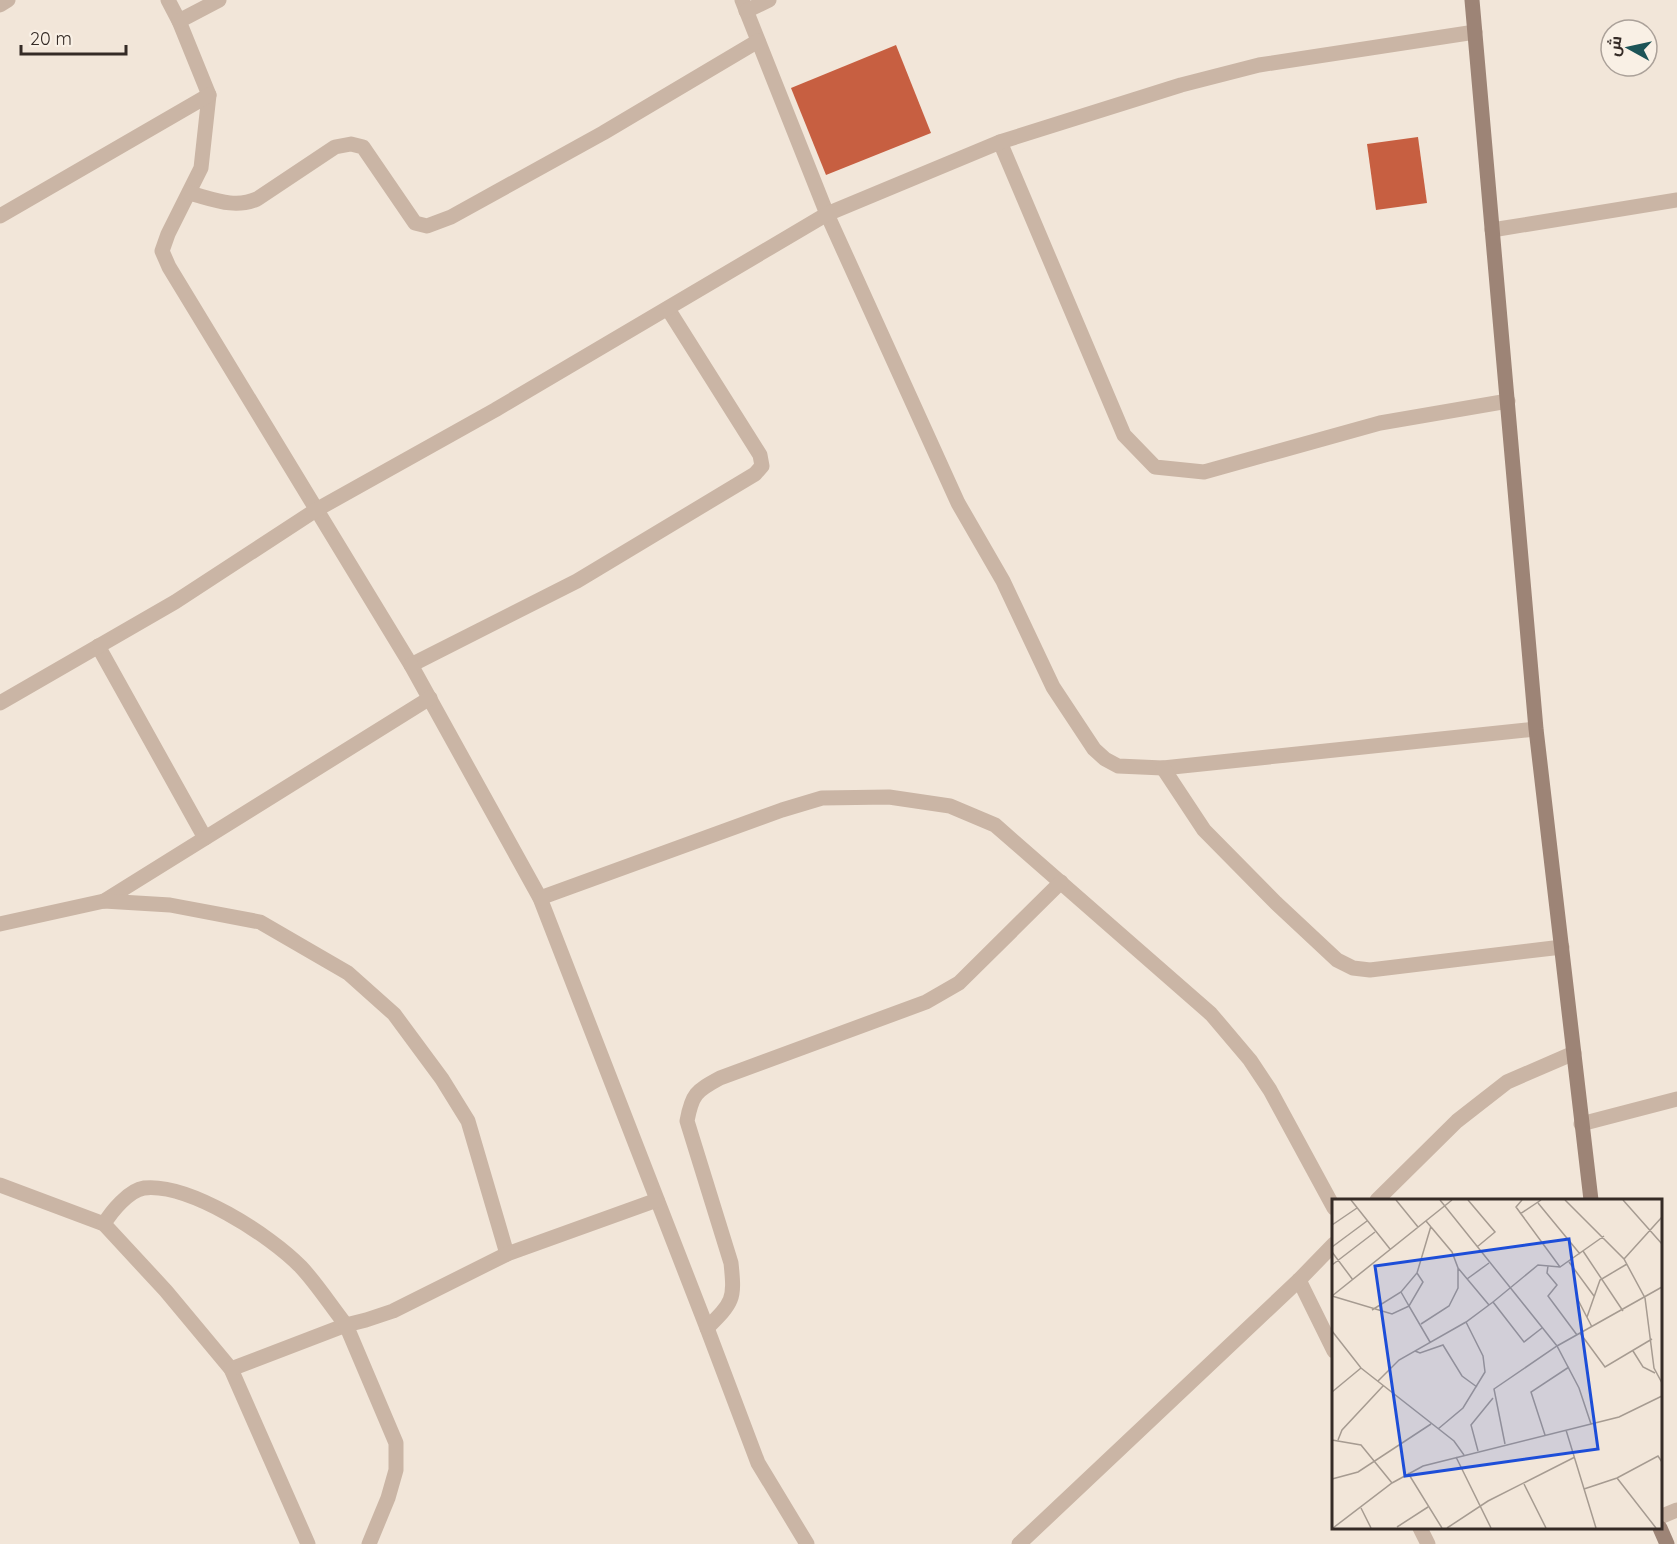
<svg xmlns="http://www.w3.org/2000/svg" width="1677" height="1544" font-family="Quicksand,Cairo,sans-serif">
<style>
.building{fill:#c75f41}
.lines{fill:none;stroke-linecap:round;stroke-linejoin:round}
.street{stroke:#cab5a5;stroke-width:15}
.secondary{stroke:#9d8476;stroke-width:15}
.inset-road{fill:none;stroke:#a69b91;stroke-width:1.5}
.view{fill:#1d4ed8;fill-opacity:0.15;stroke:#1d4ed8;stroke-width:3}
.inset-edge{fill:none;stroke:#352b26;stroke-width:3}
</style>
<rect width="100%" height="100%" fill="#f2e6d9"/>
<g class="building">
<path d="M896 45 931 133 826 175 791 88Z"/>
<path d="M1418 137 1427 203 1376 210 1367 144Z"/>
</g>
<g class="lines">
<g class="street">
<path d="M168 0 179 21 209 95 201 168 168 234 162 251 169 267 411 665 577 581 755 474 762 466 760 455 668 309"/>
<path d="M742 0 827 214 958 503 1003 581 1053 687 1094 749 1105 759 1118 766 1163 768 1536 729"/>
<path d="M0 5 8 0"/>
<path d="M746 11 769 0"/>
<path d="M179 21 219 0"/>
<path d="M1000 142 1124 435 1155 467 1204 472 1380 423 1508 401"/>
<path d="M189 193C213 199 234 209 257 199L335 147 351 144 363 147 415 223 427 226 451 217 603 133 758 41"/>
<path d="M0 216 209 95"/>
<path d="M1492 230 1677 200"/>
<path d="M98 646 205 838"/>
<path d="M411 665 540 898 707 1328 758 1463 807 1544"/>
<path d="M0 703 175 602 316 510 495 410 827 214 1000 142 1181 85 1259 65 1475 32"/>
<path d="M1163 768 1204 830 1276 903 1337 960 1353 968 1370 970 1562 947"/>
<path d="M540 898 782 810 822 798 889 797 950 806 995 825 1211 1014 1250 1060 1270 1090 1334 1208"/>
<path d="M104 901 430 698"/>
<path d="M0 924 104 901 170 905 260 922 348 973 394 1014 442 1079 468 1121 507 1254"/>
<path d="M1581 1124 1677 1099"/>
<path d="M0 1185 104 1224 166 1291 231 1369 308 1544"/>
<path d="M1377 1200 1457 1121 1507 1082 1574 1053"/>
<path d="M104 1224C111 1212 129 1190 144 1188 189 1183 270 1235 301 1267 317 1284 331 1306 346 1325L231 1369"/>
<path d="M1299 1280 1334 1351"/>
<path d="M707 1328C733 1302 735 1300 731 1263L687 1121C692 1094 696 1091 720 1078L926 1002 959 983 1061 882"/>
<path d="M1660 1517 1677 1510"/>
<path d="M1420 1528 1428 1544"/>
<path d="M369 1544 388 1498 396 1470V1443L346 1325 366 1320 393 1311 507 1254 657 1200"/>
<path d="M1019 1544 1299 1280 1334 1244"/>
</g>
<g class="secondary">
<path d="M1472 0 1536 729 1591 1200"/>
<path d="M1660 1528 1667 1544"/>
</g>
</g>
<g transform="translate(1332 1199)">
<rect width="330" height="330" fill="#f2e6d9"/>
<path class="inset-road" d="M19 1 58 50M64 1 86 28M108 1 225 147 247 189 259 225M136 1 163 33 145 48M190 1 184 8 228 68M233 1 292 60 313 99 322 169 330 184M291 1 330 45M206 4 248 55M188 15 209 1M0 26 25 9M0 48 35 22M251 52 291 112M0 53 21 81M292 60 330 18M237 63 262 97M0 66 43 33M216 67 215 74 225 86 216 97 245 136M126 69 157 106M135 80 157 64M69 93 77 107 91 83 85 74M0 97 120 1M0 97 60 115 77 107 98 143M245 99 260 128M40 111 69 93 85 74 99 27M255 118 268 81 295 65M89 125 117 107 126 89V69L120 53 94 22M210 129 192 143 161 103 206 66 228 68 272 37M0 132 29 169 122 242 132 256M248 134 273 168 320 140M83 152 88 154 111 146 130 177 145 188M301 152 311 168 323 174M46 182 67 161 134 123 161 103M0 193 29 169M106 230 131 209 153 173 151 157 134 123M234 231 264 329M213 236 199 193 237 168M0 241 29 246 60 284M6 241 10 231 51 187M173 245 162 190 225 147 330 88M146 252 139 226 161 199M124 258 159 329M76 274 110 329M285 279 324 329M0 280 26 273 99 225M192 285 214 329M252 290 285 279 326 257 330 263M29 309 39 329M65 328 96 308M1 329 60 284 91 267 287 218 330 197M115 329 156 302 243 258"/>
<path class="view" d="M237 40 266 250 73 277 43 67Z"/>
<rect width="330" height="330" class="inset-edge"/>
</g>
<g transform="translate(1629 48) rotate(278)"><circle r="28" fill="#f9f0e5" stroke="#aba199" stroke-width="1.5"/>
<path d="M0-4.5L10 22L0 15L-10 22Z" fill="#1c5457"/>
<text y="-9" font-size="16" font-weight="bold" text-anchor="middle" fill="#352b26">ش</text>
</g>
<path d="M21 45v9h105v-9" fill="none" stroke="#352b26" stroke-width="3"/>
<text x="30" y="45" font-size="18" fill="#352b26" stroke="#f9f0e5" stroke-width="4.5" paint-order="stroke">20 m</text>
</svg>
